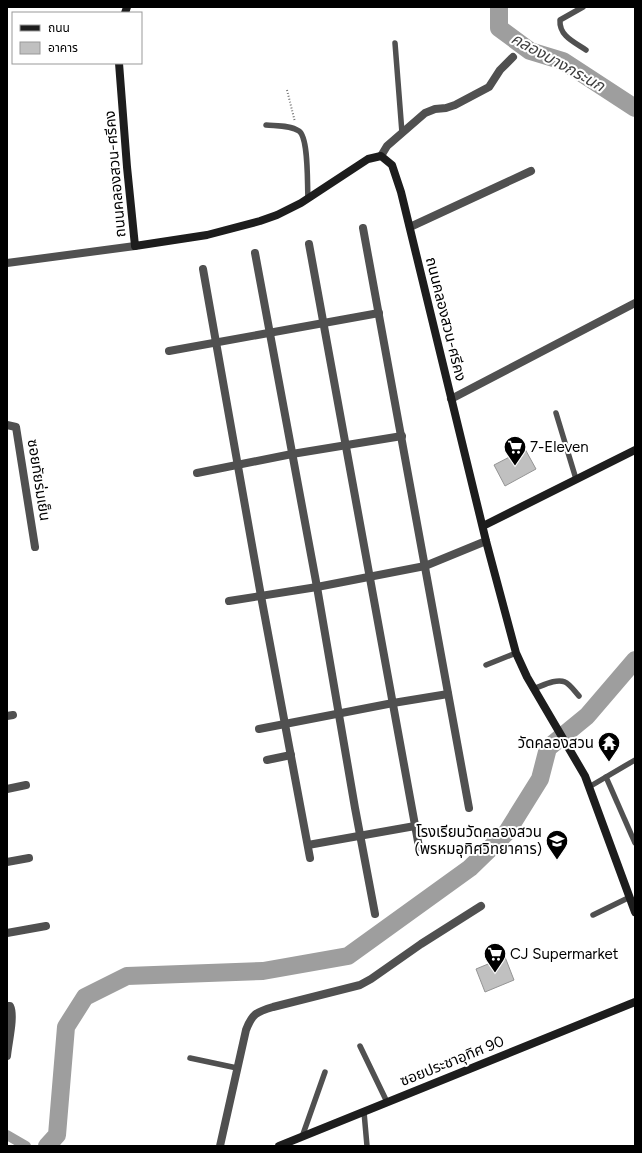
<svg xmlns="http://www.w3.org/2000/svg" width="642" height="1153" font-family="Figtree,'Noto Sans Thai',sans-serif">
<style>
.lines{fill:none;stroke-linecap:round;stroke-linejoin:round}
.canal{stroke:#9e9e9e;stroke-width:10}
.river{stroke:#9e9e9e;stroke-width:18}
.building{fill:#c0c0c0;stroke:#949494}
.path{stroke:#727272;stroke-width:2;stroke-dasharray:1 2;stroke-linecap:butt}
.lane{stroke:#505050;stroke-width:5.5}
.street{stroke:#505050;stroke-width:8}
.secondary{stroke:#1d1d1d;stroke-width:8}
.labels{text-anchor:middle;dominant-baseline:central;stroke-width:4;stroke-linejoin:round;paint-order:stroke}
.street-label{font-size:15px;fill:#000;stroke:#fff}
.poi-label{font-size:15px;fill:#000;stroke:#fff;text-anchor:start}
.water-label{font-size:16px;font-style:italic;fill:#3f3f3f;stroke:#fff}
</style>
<rect width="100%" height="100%" fill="#fff"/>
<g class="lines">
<path class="canal" d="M7 1135 26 1146"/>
<g class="river">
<path d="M499 7V28L530 51 563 61 635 108"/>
<path d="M47 1146 57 1135 66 1027 85 997 127 976 263 971 348 956 470 868 507 832 540 779 548 748 587 716 635 660"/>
</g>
</g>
<g class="building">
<path d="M525 449 536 469 505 486 494 465Z"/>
<path d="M505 957 514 980 485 992 476 969Z"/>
</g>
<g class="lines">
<path class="path" d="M287 90 295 122"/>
<g class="lane">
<path d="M583 7 560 20C559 36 574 42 586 50"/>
<path d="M395 43 402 133"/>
<path d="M266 125C277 126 290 125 299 131 309 138 307 185 308 198"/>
<path d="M556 413 576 479"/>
<path d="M486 665 516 653"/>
<path d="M533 689C542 686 556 678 565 682 570 684 575 692 579 696"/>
<path d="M606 777 635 843"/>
<path d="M589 787 635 760"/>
<path d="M593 915 630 897"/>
<path d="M360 1046 387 1102"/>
<path d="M190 1058 237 1068"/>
<path d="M364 1112 367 1146"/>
<path d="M302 1137 325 1072"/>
</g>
<g class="street">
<path d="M381 156 387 146 425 113 435 109 446 108 455 105 489 87 500 70 513 57"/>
<path d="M410 227 531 171"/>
<path d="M363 228 469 808"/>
<path d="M309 244 419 847"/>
<path d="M255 253 317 587 355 808 375 914"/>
<path d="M7 263 135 246"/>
<path d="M203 269 261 596 310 858"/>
<path d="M169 351 379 313"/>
<path d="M451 399 635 303"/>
<path d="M7 425 16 427 35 547"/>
<path d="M197 473 292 454 402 436"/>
<path d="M229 601 317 587 425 566 486 541"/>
<path d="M7 716 13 715"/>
<path d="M259 729 393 703 448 694"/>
<path d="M267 760 291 755"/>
<path d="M7 789 26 785"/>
<path d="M308 845 415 826"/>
<path d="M7 862 29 858"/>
<path d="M7 933 46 926"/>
<path d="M7 1006H10C15 1016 8 1043 7 1056"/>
<path d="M220 1146 246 1030C252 1014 256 1012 273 1007L360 985 371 979 421 944 481 906"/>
</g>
<g class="secondary">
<path d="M125 13 127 7"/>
<path d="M119 63 127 167 135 246 207 235 260 221 277 215 301 203 368 159 381 156 392 165 401 192 486 541 516 653 527 677 585 776 635 912"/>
<path d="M483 526 635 450"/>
<path d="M279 1146 635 1002"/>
</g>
</g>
<defs>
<g id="supermarket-pin" transform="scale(1.15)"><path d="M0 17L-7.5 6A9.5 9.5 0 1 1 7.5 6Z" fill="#000" stroke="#fff"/><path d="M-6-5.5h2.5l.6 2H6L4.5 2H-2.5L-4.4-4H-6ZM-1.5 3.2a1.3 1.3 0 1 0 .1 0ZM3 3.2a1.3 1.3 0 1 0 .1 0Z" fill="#fff"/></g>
<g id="temple-pin" transform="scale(1.15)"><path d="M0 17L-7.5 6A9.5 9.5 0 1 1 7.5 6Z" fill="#000" stroke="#fff"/><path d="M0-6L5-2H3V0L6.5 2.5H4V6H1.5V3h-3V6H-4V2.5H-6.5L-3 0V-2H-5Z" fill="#fff"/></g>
<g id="school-pin" transform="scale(1.15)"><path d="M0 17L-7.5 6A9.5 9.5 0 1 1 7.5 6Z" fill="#000" stroke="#fff"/><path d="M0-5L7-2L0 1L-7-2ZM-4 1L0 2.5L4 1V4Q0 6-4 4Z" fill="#fff"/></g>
</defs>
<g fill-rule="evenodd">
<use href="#supermarket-pin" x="515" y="447"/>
<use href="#temple-pin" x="609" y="743"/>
<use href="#school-pin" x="557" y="841"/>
<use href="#supermarket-pin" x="495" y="954"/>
</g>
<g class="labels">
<g class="street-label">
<text transform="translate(115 174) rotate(-95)">ถนนคลองสวน-ศรีคง</text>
<text transform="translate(446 319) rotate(76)">ถนนคลองสวน-ศรีคง</text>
<text transform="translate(39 480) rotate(81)">ซอยทัยร่มเย็น</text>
<text transform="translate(452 1061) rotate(-22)">ซอยประชาอุทิศ 90</text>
</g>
<g class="poi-label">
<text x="530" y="447">7-Eleven</text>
<text x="594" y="743" text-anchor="end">วัดคลองสวน</text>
<text x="542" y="832" text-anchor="end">โรงเรียนวัดคลองสวน<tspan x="542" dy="17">(พรหมอุทิศวิทยาคาร)</tspan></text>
<text x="510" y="954">CJ Supermarket</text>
</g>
<g class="water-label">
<text transform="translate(558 62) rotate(29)">คลองบางกระนก</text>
</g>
</g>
<rect width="642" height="1153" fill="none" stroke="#000000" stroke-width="16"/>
<rect x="12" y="12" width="130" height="52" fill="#ffffff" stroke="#999999"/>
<rect x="20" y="25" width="20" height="6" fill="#1d1d1d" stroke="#999999"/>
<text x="48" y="32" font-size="12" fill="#000000">ถนน</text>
<rect x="20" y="42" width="20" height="12" fill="#c0c0c0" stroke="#999999"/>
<text x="48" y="52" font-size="12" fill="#000000">อาคาร</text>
</svg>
